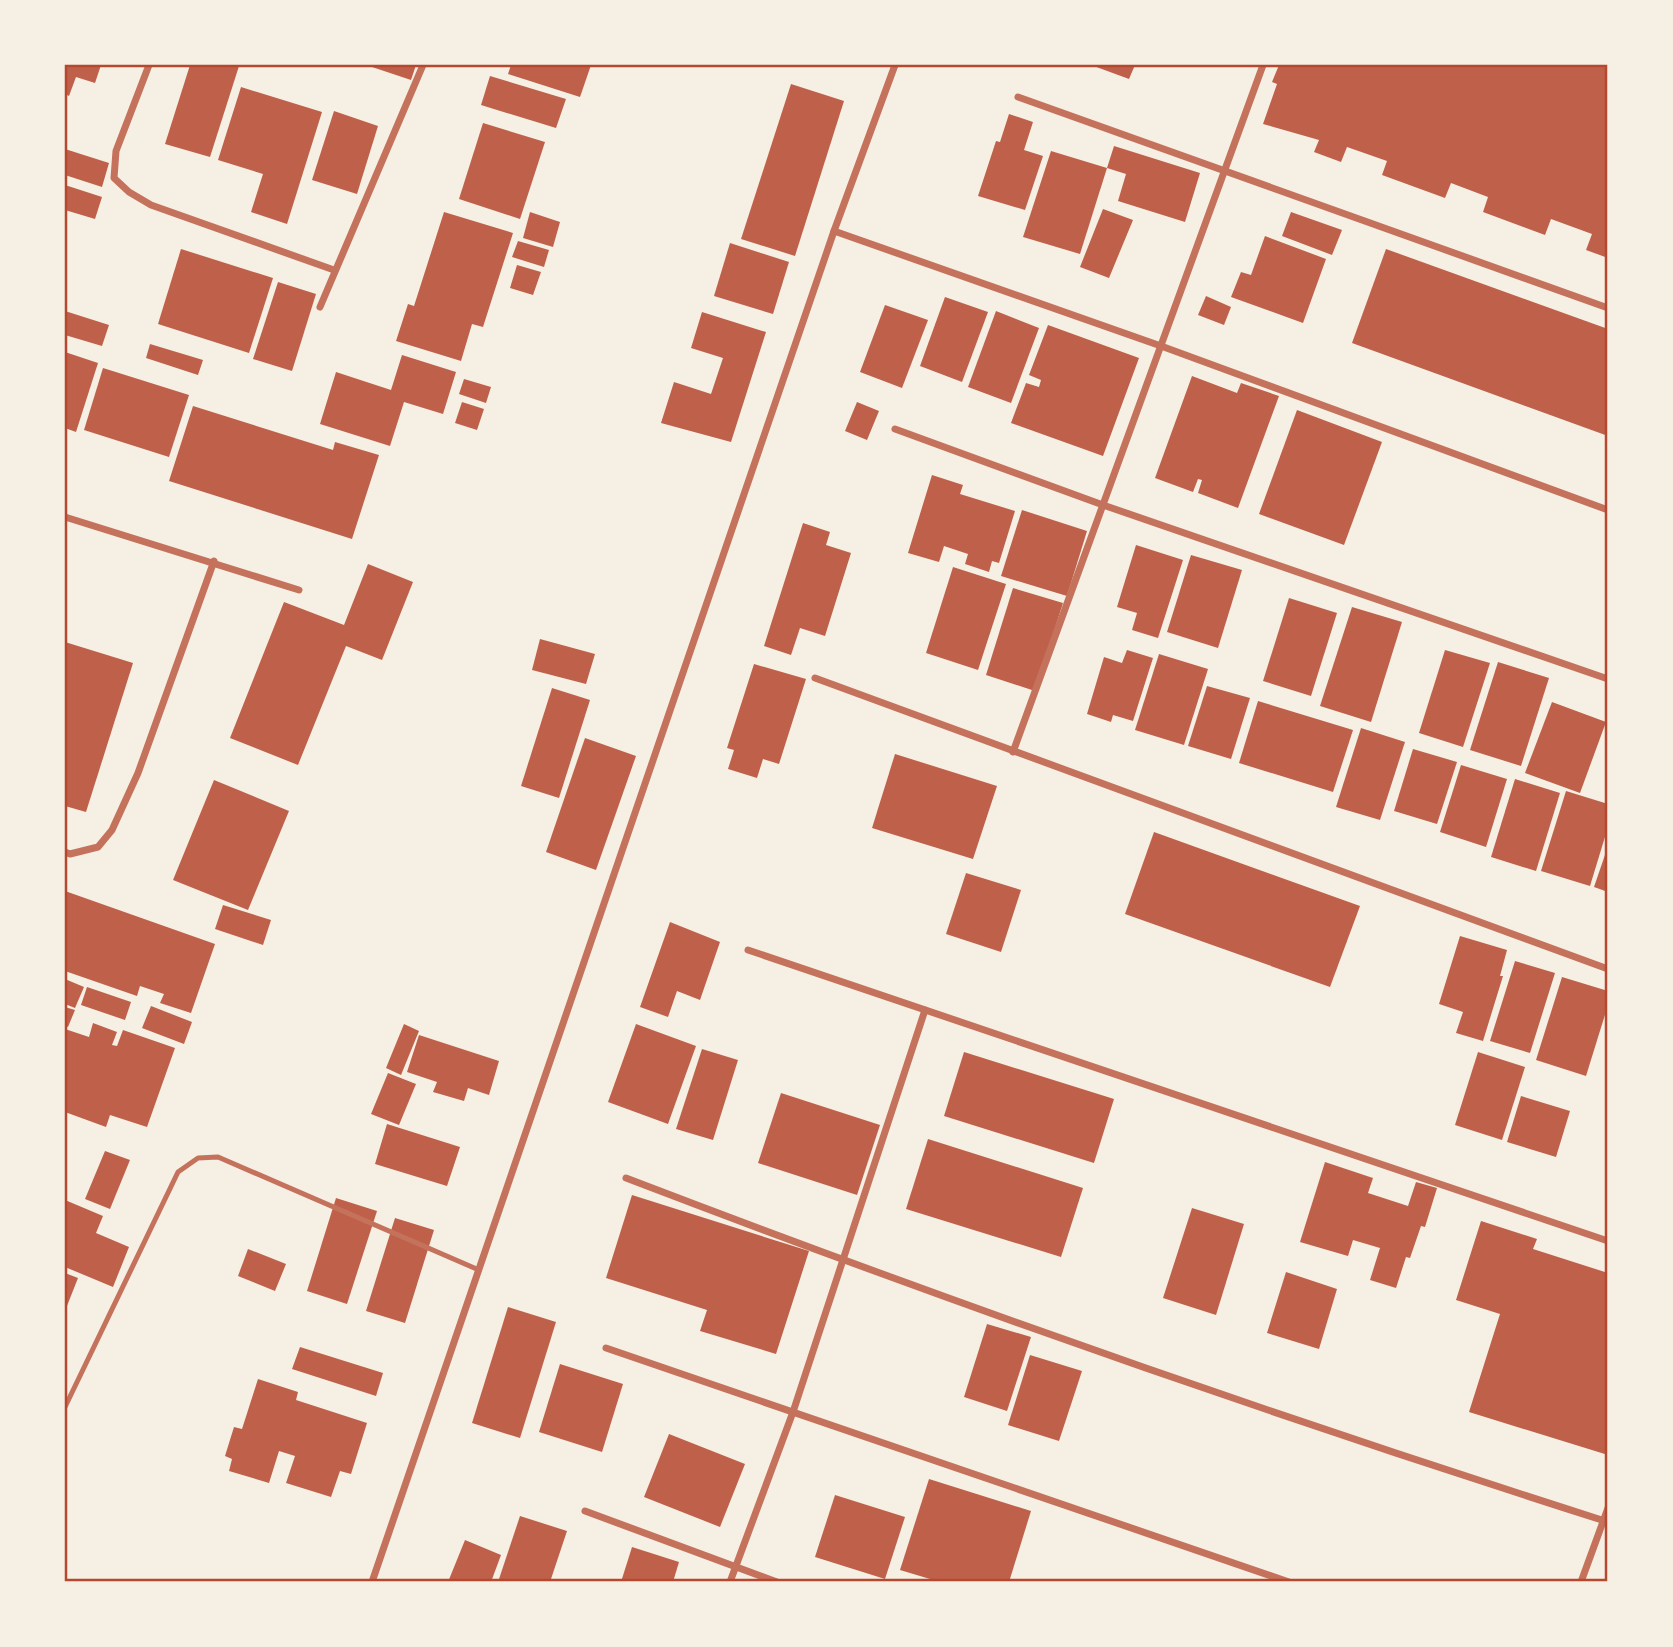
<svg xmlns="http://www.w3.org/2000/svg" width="1673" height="1647" font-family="'IBM Plex Serif',serif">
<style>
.building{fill:#bf614a}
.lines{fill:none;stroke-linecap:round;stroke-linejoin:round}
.service{stroke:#c5725c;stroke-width:5}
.minor{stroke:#c5725c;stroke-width:7}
.neatline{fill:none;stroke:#b5482f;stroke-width:2.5}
</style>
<rect width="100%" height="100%" fill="#f6efe4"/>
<g class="building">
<path d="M65 65H101L95 83 76 77 69 96 65 94Z"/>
<path d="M190 65 239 66 210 157 165 144Z"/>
<path d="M366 65H416L411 80Z"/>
<path d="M511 65H591L580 97 508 74Z"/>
<path d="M1091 65H1135L1129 79Z"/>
<path d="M1279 65H1608V258L1586 250 1592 234 1551 219 1545 235 1483 212 1488 197 1451 183 1445 198 1382 175 1387 161 1347 147 1341 162 1314 152 1319 140 1263 124 1277 84 1272 82Z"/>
<path d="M490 76 566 99 556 128 481 105Z"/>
<path d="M791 84 844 101 795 256 741 239Z"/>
<path d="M241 87 322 112 287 224 251 212 263 174 218 160Z"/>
<path d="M334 111 378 126 357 194 312 180Z"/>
<path d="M1009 114 1033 122 1024 150 1043 156 1025 210 978 196 996 141 1000 142Z"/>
<path d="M483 123 545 142 520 219 459 199Z"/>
<path d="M1114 146 1200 173 1185 222 1118 201 1126 174 1107 168Z"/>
<path d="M65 149 109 163 102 187 65 175Z"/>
<path d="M1051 151 1107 168 1080 254 1023 237Z"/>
<path d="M65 185 102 197 95 219 65 210Z"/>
<path d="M1103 209 1133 220 1109 278 1080 267Z"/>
<path d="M444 212 513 233 483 327 472 324 461 361 396 341 408 304 414 306Z"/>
<path d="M530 212 560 222 553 247 523 238Z"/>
<path d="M1291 212 1342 230 1332 255 1282 236Z"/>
<path d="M1265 236 1326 259 1303 323 1231 297 1241 272 1251 275Z"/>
<path d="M518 241 549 250 544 267 512 257Z"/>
<path d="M730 243 789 262 773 314 714 296Z"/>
<path d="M181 249 273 278 249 353 158 324Z"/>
<path d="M1386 249 1608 329V436L1352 343Z"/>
<path d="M517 265 541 272 533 295 510 288Z"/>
<path d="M278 282 316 294 292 371 253 359Z"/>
<path d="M1206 296 1231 307 1224 325 1198 315Z"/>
<path d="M945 297 988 312 962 382 920 366Z"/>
<path d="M885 305 928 320 902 388 860 372Z"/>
<path d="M65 311 109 325 102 346 65 335Z"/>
<path d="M996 311 1039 328 1011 403 968 387Z"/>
<path d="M702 312 766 332 731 442 661 423 674 382 711 394 723 358 691 348Z"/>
<path d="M1048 325 1139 358 1103 456 1011 423 1026 383 1039 387 1041 380 1029 375Z"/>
<path d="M150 344 203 360 198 375 146 358Z"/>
<path d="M65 352 98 363 76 432 65 428Z"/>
<path d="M402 355 456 372 443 414 404 402 390 446 320 424 336 372 391 390Z"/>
<path d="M103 368 189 395 169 457 84 430Z"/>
<path d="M1192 376 1237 393 1241 383 1279 396 1238 508 1198 493 1202 480 1198 479 1193 492 1155 478Z"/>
<path d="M464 379 491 387 486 403 459 394Z"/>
<path d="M462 402 484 409 477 430 455 423Z"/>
<path d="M857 402 879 411 867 440 845 431Z"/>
<path d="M193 406 333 450 335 442 379 455 352 539 169 481Z"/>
<path d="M1297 410 1382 442 1344 545 1259 514Z"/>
<path d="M932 475 963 485 960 494 1015 511 999 563 992 561 989 572 965 564 968 554 944 546 939 562 908 553Z"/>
<path d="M1022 510 1087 531 1067 596 1001 576Z"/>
<path d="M803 523 830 532 826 545 851 553 825 636 800 628 791 655 764 646Z"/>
<path d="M1136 545 1183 560 1158 638 1132 630 1137 613 1117 607Z"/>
<path d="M1191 555 1242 570 1218 648 1167 632Z"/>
<path d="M368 564 413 582 382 660 346 646 298 765 230 738 284 602 344 625Z"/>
<path d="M953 567 1006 584 978 670 926 653Z"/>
<path d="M1013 588 1063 603 1035 691 986 675Z"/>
<path d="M1289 598 1337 613 1311 696 1263 681Z"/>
<path d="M1352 607 1402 622 1371 722 1320 706Z"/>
<path d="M540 639 595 654 586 684 532 670Z"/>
<path d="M65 642 133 663 86 812 65 806Z"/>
<path d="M1127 650 1153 658 1133 721 1113 715 1111 722 1087 714 1104 657 1122 663Z"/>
<path d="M1445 650 1490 663 1463 747 1419 733Z"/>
<path d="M1159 654 1208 669 1184 745 1135 730Z"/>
<path d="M1498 662 1549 678 1521 766 1470 750Z"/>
<path d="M754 664 806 679 779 764 763 759 757 778 728 769 734 750 727 748Z"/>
<path d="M1207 686 1250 698 1231 759 1188 746Z"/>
<path d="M552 688 590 700 559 798 521 786Z"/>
<path d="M1258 701 1353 730 1333 792 1239 763Z"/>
<path d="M1552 702 1606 722 1580 793 1525 773Z"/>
<path d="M1361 728 1405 742 1380 820 1336 807Z"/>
<path d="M585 738 636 756 596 870 546 852Z"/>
<path d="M1413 749 1457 762 1437 824 1394 811Z"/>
<path d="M895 754 997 786 973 859 872 828Z"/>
<path d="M1461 765 1507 779 1486 847 1440 832Z"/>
<path d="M1515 779 1560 793 1536 871 1491 857Z"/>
<path d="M214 780 289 811 248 910 173 880Z"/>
<path d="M1566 791 1608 804V827L1590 886 1541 871Z"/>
<path d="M1154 832 1360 906 1330 987 1125 914Z"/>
<path d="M1608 846V892L1594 887Z"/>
<path d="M966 873 1021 890 1001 952 946 934Z"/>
<path d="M65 891 215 944 191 1013 160 1003 164 994 140 986 137 996 65 971Z"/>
<path d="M223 905 271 920 263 945 215 929Z"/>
<path d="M670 922 720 942 700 1000 677 991 668 1017 640 1007Z"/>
<path d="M1460 936 1507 950 1500 976H1503L1483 1041 1456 1033 1463 1012 1439 1004Z"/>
<path d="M1515 961 1555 973 1530 1053 1490 1041Z"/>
<path d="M1562 977 1608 991V1005L1586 1076 1536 1060Z"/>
<path d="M65 979 84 987 75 1008 65 1004Z"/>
<path d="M87 987 131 1002 125 1020 81 1005Z"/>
<path d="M151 1006 192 1022 184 1044 142 1028Z"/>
<path d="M65 1007 75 1010 68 1027 65 1026Z"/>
<path d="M93 1023 117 1032 112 1045 117 1046 123 1030 175 1048 147 1127 110 1115 106 1127 65 1112V1029L89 1037Z"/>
<path d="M404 1024 419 1031 401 1075 386 1068Z"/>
<path d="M636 1024 696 1046 668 1124 608 1102Z"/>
<path d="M419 1035 499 1061 489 1095 468 1088 464 1101 433 1092 437 1082 407 1072Z"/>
<path d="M702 1049 738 1060 713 1140 676 1129Z"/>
<path d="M964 1052 1114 1099 1094 1163 944 1116Z"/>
<path d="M1478 1052 1525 1067 1502 1140 1455 1125Z"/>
<path d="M388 1073 416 1084 399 1125 371 1114Z"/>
<path d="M781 1093 880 1125 857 1195 758 1163Z"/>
<path d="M1521 1096 1570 1111 1556 1157 1507 1142Z"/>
<path d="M387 1124 460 1147 447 1186 375 1164Z"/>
<path d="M928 1139 1083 1188 1061 1257 906 1209Z"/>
<path d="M105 1151 130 1160 110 1209 85 1199Z"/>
<path d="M1325 1162 1373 1178 1368 1193 1408 1206 1416 1182 1437 1188 1425 1227 1421 1226 1410 1258 1406 1257 1396 1288 1370 1280 1380 1248 1353 1240 1348 1256 1300 1242Z"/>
<path d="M632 1195 809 1251 776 1354 700 1331 707 1310 606 1278Z"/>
<path d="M336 1198 377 1211 347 1304 307 1291Z"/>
<path d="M65 1200 103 1216 96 1233 129 1247 113 1287 65 1267Z"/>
<path d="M1192 1208 1244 1224 1216 1315 1163 1298Z"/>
<path d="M395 1218 434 1230 405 1323 366 1311Z"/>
<path d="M1481 1221 1537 1239 1533 1249 1608 1273V1455L1469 1412 1500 1314 1456 1300Z"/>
<path d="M248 1249 286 1264 275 1291 238 1276Z"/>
<path d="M1286 1272 1337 1289 1319 1349 1267 1333Z"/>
<path d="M65 1273 78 1278 65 1311Z"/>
<path d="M508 1307 556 1322 520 1438 472 1423Z"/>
<path d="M987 1324 1031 1337 1007 1411 964 1397Z"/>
<path d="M300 1347 383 1373 376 1396 292 1369Z"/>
<path d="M1030 1355 1082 1371 1059 1441 1008 1425Z"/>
<path d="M560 1364 623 1384 602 1452 539 1432Z"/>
<path d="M258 1379 298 1392 296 1400 367 1423 351 1474 340 1471 331 1497 286 1483 295 1456 279 1451 269 1483 229 1471 232 1459 225 1456 234 1427 242 1429Z"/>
<path d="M669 1434 745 1464 720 1527 644 1497Z"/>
<path d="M929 1479 1031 1511 1009 1582H940L900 1570Z"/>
<path d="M835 1495 905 1517 885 1579 815 1557Z"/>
<path d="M520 1516 567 1531 550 1582H498Z"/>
<path d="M465 1540 501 1555 491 1582H448Z"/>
<path d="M632 1547 679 1562 673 1582H621Z"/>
</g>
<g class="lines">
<path class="service" d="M65 1407 178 1172 198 1158 218 1157 479 1270"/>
<g class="minor">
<path d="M149 65 116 151 114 178 129 192 151 205 334 270"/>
<path d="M1018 97 1608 308"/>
<path d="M834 231 1161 346 1608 510"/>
<path d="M320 307 423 65"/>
<path d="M895 429 1103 505 1608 679"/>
<path d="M65 517 299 590"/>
<path d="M815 678 1608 969"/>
<path d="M1013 752 1263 65"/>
<path d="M65 852 70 854 98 847 112 830 138 773 214 561"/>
<path d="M748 950 1608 1241"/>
<path d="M626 1178C950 1302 1278 1417 1608 1522"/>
<path d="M606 1348 1289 1582"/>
<path d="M585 1511 777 1582"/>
<path d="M372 1582 834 231 895 65"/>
<path d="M730 1582 793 1412 925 1010"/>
<path d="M1581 1582 1608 1508"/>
</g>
</g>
<rect width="1673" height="1647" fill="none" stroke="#f6efe4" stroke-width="133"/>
<rect x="66" y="66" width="1540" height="1514" class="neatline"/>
</svg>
